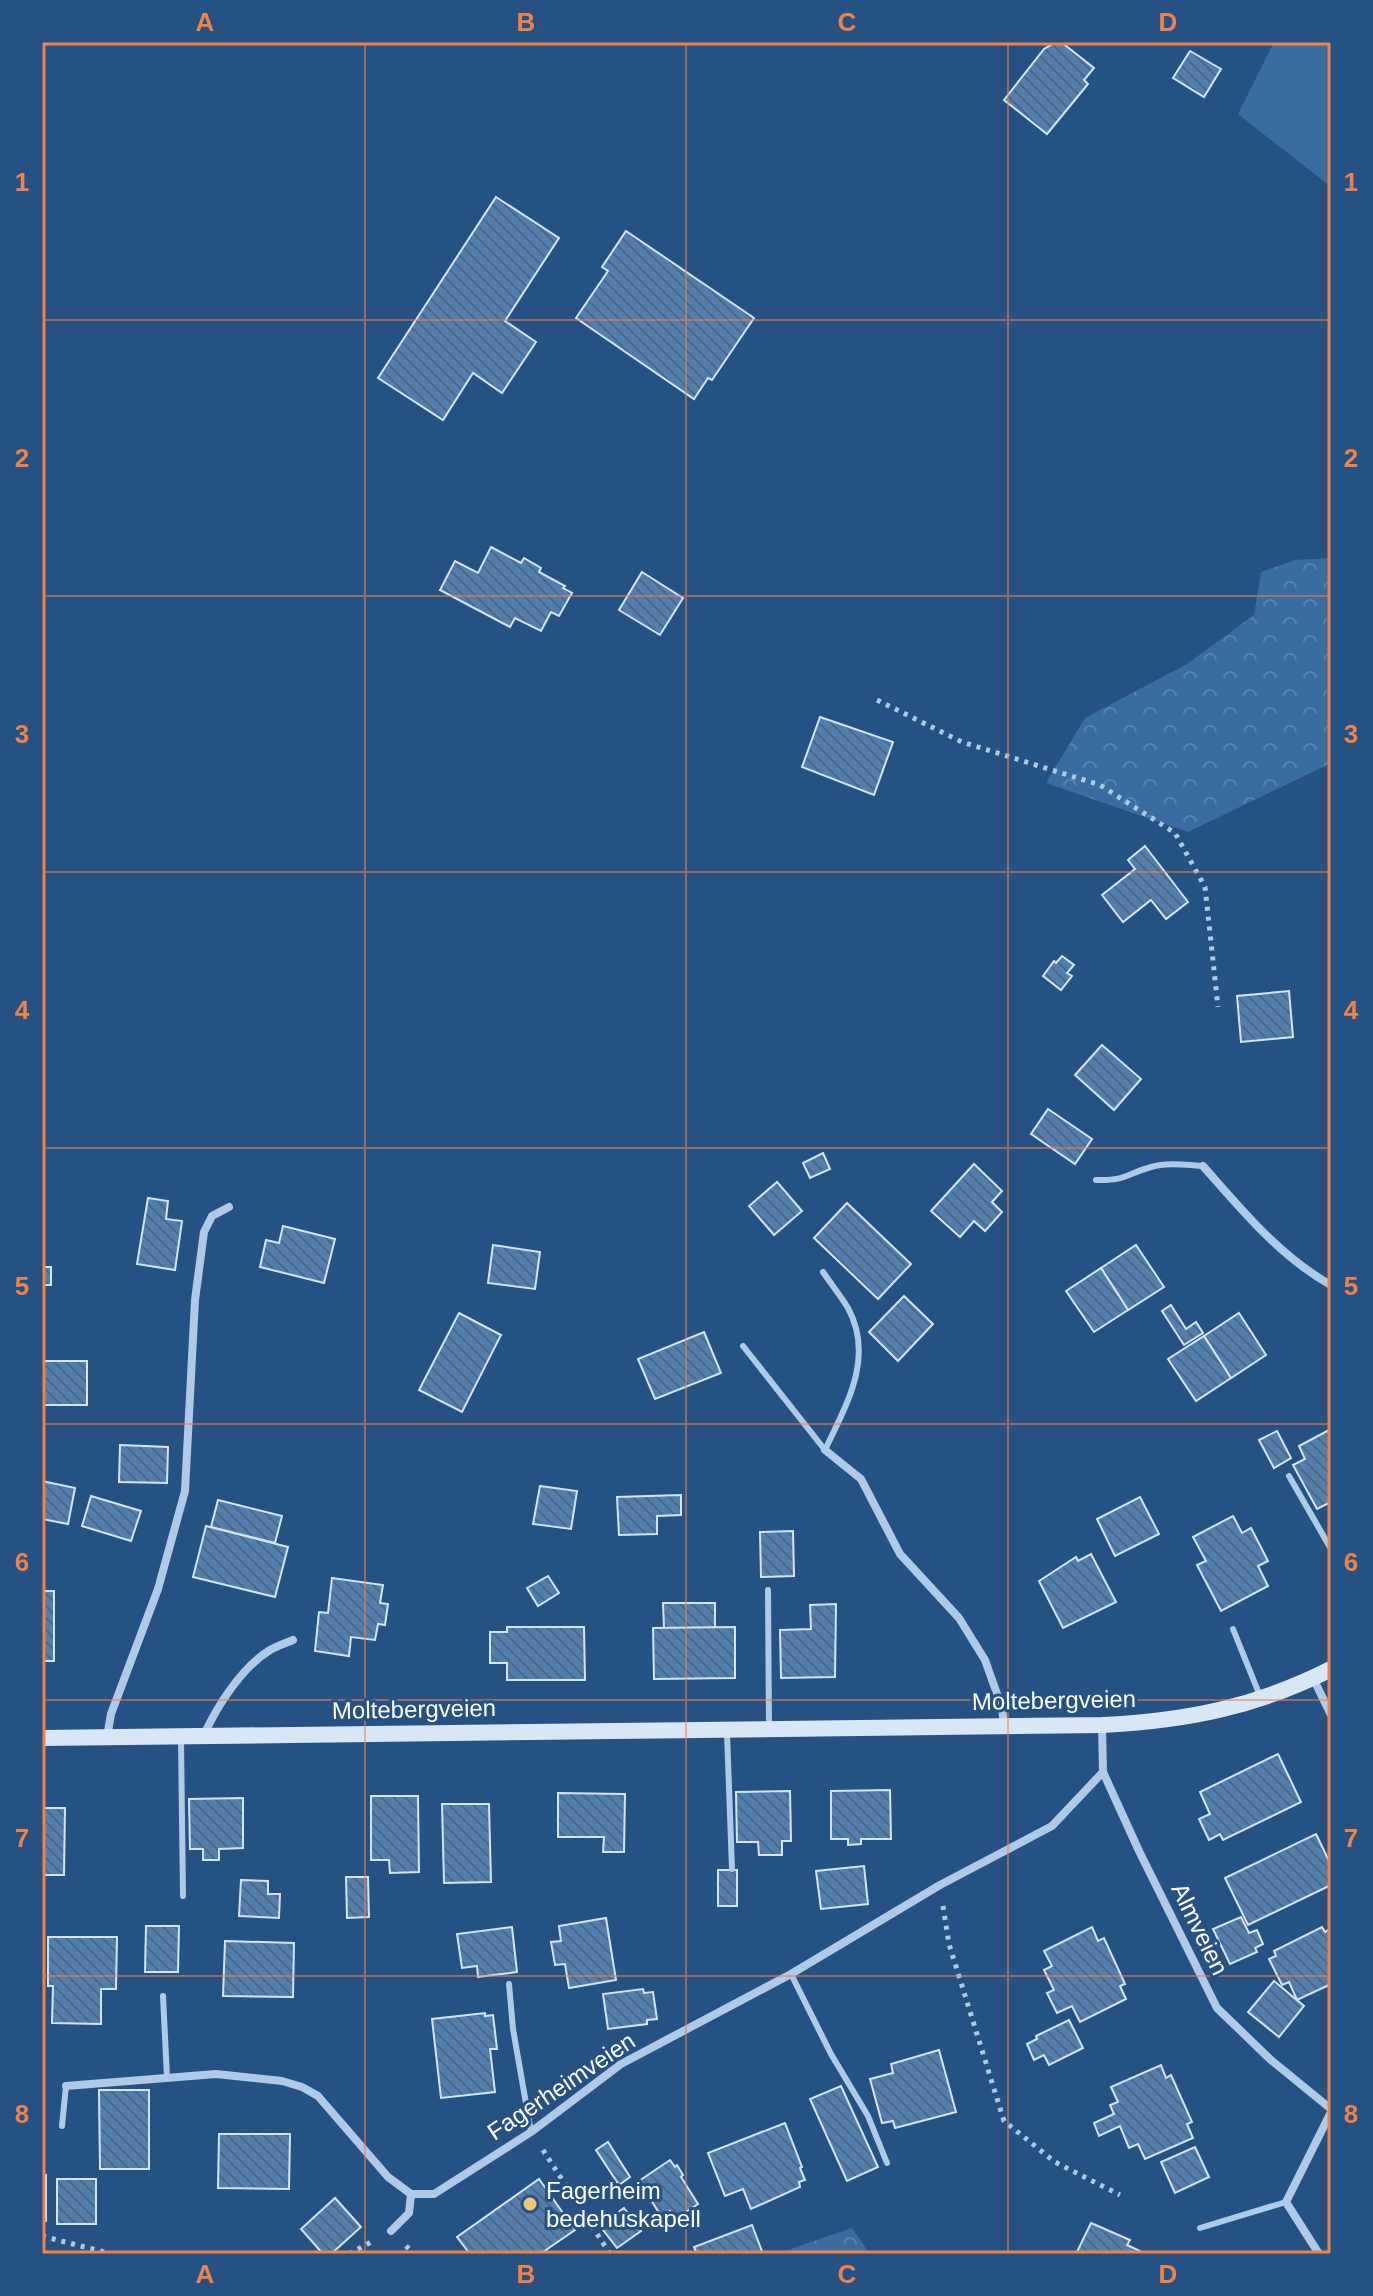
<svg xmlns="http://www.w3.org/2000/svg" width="1373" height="2296" font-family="Helvetica,sans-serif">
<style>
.forest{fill:url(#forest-crowns)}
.pitch{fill:#3a6ca0}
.building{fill:url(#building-back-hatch);stroke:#d2e4f6;stroke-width:2}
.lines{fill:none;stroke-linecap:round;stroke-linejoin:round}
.path{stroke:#aecae7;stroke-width:5;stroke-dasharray:4 6;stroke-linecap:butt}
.lane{stroke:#aecae7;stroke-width:6}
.street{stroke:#aecae7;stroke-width:8}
.secondary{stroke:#d8e7f6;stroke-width:16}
.grid{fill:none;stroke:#ee8249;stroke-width:2;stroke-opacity:0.55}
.poi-dot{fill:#f1c773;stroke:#255283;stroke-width:3}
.labels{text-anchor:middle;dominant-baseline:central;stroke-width:6;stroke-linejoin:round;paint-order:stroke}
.street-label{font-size:24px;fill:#fff;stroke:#255283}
.poi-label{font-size:24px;fill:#fff;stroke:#255283;text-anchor:start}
.neatline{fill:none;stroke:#ee8249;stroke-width:3}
.grid-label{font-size:26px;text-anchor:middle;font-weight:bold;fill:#ee8249}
</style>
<defs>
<pattern id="forest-crowns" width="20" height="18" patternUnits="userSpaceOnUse" patternTransform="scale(2)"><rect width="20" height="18" fill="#3a6ca0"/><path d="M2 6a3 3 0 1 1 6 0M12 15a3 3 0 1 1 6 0" fill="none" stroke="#5882ae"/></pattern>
<pattern id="building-back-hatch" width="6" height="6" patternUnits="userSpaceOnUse" patternTransform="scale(2)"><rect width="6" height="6" fill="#527ead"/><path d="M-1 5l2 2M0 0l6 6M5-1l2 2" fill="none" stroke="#4f6881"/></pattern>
</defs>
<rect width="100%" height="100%" fill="#255283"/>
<g class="forest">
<path d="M1331 558V763L1188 832 1046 783 1085 718 1187 664 1254 615 1261 572 1295 560Z"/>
<path d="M852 2228 870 2254H776Z"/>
</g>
<path class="pitch" d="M1274 42H1331V187L1238 114Z"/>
<g class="building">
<path d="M1056 42H1061L1094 68 1084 80 1088 84 1047 134 1004 100 1044 49Z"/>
<path d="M1190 51 1221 69 1204 97 1173 78Z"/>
<path d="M496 197 559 238 505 321 536 342 502 393 473 373 443 420 378 378Z"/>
<path d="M626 231 754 318 712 380 708 378 694 399 576 318 608 271 602 267Z"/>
<path d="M491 547 521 563 524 558 541 568 539 572 565 586 563 588 572 593 559 616 551 612 541 631 515 618 510 627 440 590 455 561 478 573Z"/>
<path d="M642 572 683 598 660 635 619 610Z"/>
<path d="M820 717 893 742 874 795 802 767Z"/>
<path d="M1145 846 1188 902 1166 919 1151 900 1123 922 1102 895 1135 869 1128 860Z"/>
<path d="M1062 956 1074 965 1067 973 1072 976 1061 990 1043 976 1054 961 1056 963Z"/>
<path d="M1289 991 1293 1037 1241 1042 1237 996Z"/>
<path d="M1102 1045 1141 1079 1114 1110 1075 1075Z"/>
<path d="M1048 1109 1092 1139 1075 1164 1031 1134Z"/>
<path d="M823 1153 830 1169 810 1178 803 1163Z"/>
<path d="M974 1164 1002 1191 992 1202 1002 1212 985 1231 974 1221 960 1237 931 1211Z"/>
<path d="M777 1182 802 1211 774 1235 749 1206Z"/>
<path d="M148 1198 168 1201 166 1219 182 1221 175 1270 137 1264Z"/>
<path d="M847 1203 911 1264 878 1299 814 1238Z"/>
<path d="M42 1209 44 1267H51V1285H42Z"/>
<path d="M283 1226 335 1239 324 1283 260 1267 266 1240 279 1243Z"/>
<path d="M493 1245 540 1252 535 1289 488 1283Z"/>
<path d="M1136 1245 1164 1287 1128 1310 1101 1268Z"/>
<path d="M1101 1268 1128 1310 1094 1332 1066 1291Z"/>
<path d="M904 1296 933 1324 898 1361 869 1332Z"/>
<path d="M1171 1305 1186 1329 1196 1322 1203 1333 1184 1345 1162 1311Z"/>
<path d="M459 1313 501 1335 462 1412 419 1390Z"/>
<path d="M1239 1313 1266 1355 1231 1378 1204 1336Z"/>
<path d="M704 1332 721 1373 655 1399 638 1359Z"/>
<path d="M1204 1336 1231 1378 1196 1401 1168 1359Z"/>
<rect x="42" y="1361" width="45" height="44"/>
<path d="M1331 1429V1502L1317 1509 1293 1465 1305 1459 1299 1446Z"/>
<path d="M1277 1431 1291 1458 1274 1468 1259 1440Z"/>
<path d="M120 1445 168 1447 167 1483 119 1482Z"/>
<path d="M42 1481 75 1488 68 1524 42 1519Z"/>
<path d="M540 1486 577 1491 571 1529 533 1524Z"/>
<path d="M681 1495V1515L657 1516V1534L619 1535 617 1497Z"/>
<path d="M91 1496 141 1511 131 1541 82 1526Z"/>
<path d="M1140 1497 1159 1534 1115 1556 1097 1519Z"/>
<path d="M218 1500 282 1516 275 1543 211 1527Z"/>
<path d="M1233 1516 1242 1533 1251 1528 1268 1561 1258 1566 1268 1586 1221 1611 1197 1565 1206 1561 1193 1537Z"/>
<path d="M206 1526 288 1547 275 1597 193 1577Z"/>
<path d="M793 1531 794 1576 761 1577 760 1532Z"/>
<path d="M1091 1554 1116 1602 1063 1628 1039 1581 1076 1557 1078 1561Z"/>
<path d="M548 1576 559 1593 538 1606 527 1588Z"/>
<path d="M332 1578 383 1585 380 1603 388 1604 385 1625 378 1624 375 1640 351 1637 349 1656 315 1651 319 1612 328 1613Z"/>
<rect x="42" y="1591" width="12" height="70"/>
<path d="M663 1603H715V1628H664Z"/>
<path d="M836 1604 835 1677 781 1678 780 1630 811 1629 810 1605Z"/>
<path d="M507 1627H584L585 1680H507V1663H490V1632H507Z"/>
<path d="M735 1627V1678L654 1679 653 1628Z"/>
<path d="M1278 1754 1301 1802 1223 1840 1220 1834 1209 1840 1199 1819 1210 1814 1200 1792Z"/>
<path d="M890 1790 891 1839H861V1844L848 1845V1839H831V1791Z"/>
<path d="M790 1791 791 1841H782V1855H759L758 1842H737L736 1792Z"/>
<path d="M558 1793 625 1794 624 1852H603L604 1837H558Z"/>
<path d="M371 1796H418L419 1872 390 1873 389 1860H371Z"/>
<path d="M243 1798V1848L219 1849V1860H203V1849H190L189 1799Z"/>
<path d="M442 1804H489L491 1882 444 1883Z"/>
<path d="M42 1808H65L64 1875H42Z"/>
<path d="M1316 1834 1331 1865V1885L1248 1925 1225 1878Z"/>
<path d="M864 1866 868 1904 821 1909 816 1871Z"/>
<rect x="718" y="1870" width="19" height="36"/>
<path d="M346 1877H368L369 1917 347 1918Z"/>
<path d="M241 1880 268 1881V1894H280L279 1918 239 1916Z"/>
<path d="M1241 1917 1249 1933 1257 1930 1263 1944 1255 1948 1257 1952 1230 1964 1213 1929Z"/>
<path d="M606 1918 616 1980 569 1988 565 1964 555 1965 551 1942 561 1941 559 1926Z"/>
<path d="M146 1926H179L178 1972H145Z"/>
<path d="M512 1927 517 1972 478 1977 477 1966 462 1968 457 1934Z"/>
<path d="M1092 1927 1098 1941 1104 1938 1125 1984 1120 1986 1126 1999 1080 2022 1072 2006 1057 2013 1047 1993 1054 1990 1044 1970 1052 1966 1044 1951Z"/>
<path d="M1322 1927 1325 1932 1331 1928V1984L1297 2000 1289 1982 1282 1985 1269 1959 1276 1956 1274 1951Z"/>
<path d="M48 1937H117L116 1989H101V2024L52 2023 53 1986H48Z"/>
<path d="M225 1941 294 1943 293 1997 223 1996Z"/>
<path d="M1274 1981 1304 2006 1279 2037 1248 2012Z"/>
<path d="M643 1989 644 1993 653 1992 657 2019 647 2020V2024L608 2029 603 1994Z"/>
<path d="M485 2013V2016L493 2015 497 2049H490L495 2092 441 2098 432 2019Z"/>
<path d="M1069 2020 1083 2048 1049 2065 1044 2055 1034 2060 1027 2044 1037 2039 1036 2036Z"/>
<path d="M939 2050 956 2112 895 2128 893 2121 882 2123 870 2079 893 2073 891 2064Z"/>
<path d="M1161 2065 1166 2078 1171 2075 1192 2122 1187 2124 1193 2138 1145 2159 1138 2144 1129 2148 1120 2126 1099 2136 1094 2123 1114 2114 1110 2105 1118 2102 1111 2087Z"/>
<path d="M841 2086 878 2167 847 2181 810 2099Z"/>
<path d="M99 2090H149V2169H100Z"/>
<path d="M785 2123 802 2167 800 2168 805 2180 799 2182 800 2187 751 2209 743 2189 725 2196 708 2153Z"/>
<path d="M219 2134H290L289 2189 218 2188Z"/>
<path d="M608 2142 630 2177 619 2185 596 2150Z"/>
<path d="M1195 2147 1209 2177 1175 2193 1161 2162Z"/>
<path d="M670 2160 675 2167 677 2165 683 2175 681 2177 698 2204 675 2219 670 2211 661 2216 639 2181Z"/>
<rect x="42" y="2175" width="4" height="46"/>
<rect x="57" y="2179" width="39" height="45"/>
<path d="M539 2179 575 2230 540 2254H470L457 2237Z"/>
<path d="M335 2198 361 2227 331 2254H323L301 2229Z"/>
<path d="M624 2208 641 2231 617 2248 600 2226Z"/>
<path d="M1091 2223 1130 2240 1127 2245 1146 2254H1076Z"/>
<path d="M752 2225 763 2254H697L694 2247Z"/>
</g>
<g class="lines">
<g class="path">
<path d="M877 700 962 742 1100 785 1175 833 1205 887 1218 1007"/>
<path d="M943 1906 949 1944 1004 2121 1055 2162 1120 2195"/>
<path d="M543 2150 610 2254"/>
<path d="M42 2236 112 2254"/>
<path d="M406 2246 414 2254"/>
<path d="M349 2254 373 2241"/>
</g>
<g class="lane">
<path d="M1096 1180C1126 1181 1126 1174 1151 1167 1168 1162 1186 1165 1203 1166"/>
<path d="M743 1346 825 1450C846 1405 875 1358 848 1308 841 1296 831 1284 823 1272"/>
<path d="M1289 1476 1331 1549"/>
<path d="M768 1590 769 1729"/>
<path d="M1233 1629 1260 1696"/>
<path d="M727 1733 732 1869"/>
<path d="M181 1740 183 1896"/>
<path d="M791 1974 831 2054 868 2116 887 2163"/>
<path d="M509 1984 513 2029 531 2132"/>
<path d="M163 1996 167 2077"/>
<path d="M62 2126 66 2086"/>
<path d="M1200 2228 1286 2202"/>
</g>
<g class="street">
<path d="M1203 1166C1241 1209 1280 1257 1331 1285"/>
<path d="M825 1450 861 1479 900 1554 959 1618 985 1660 1002 1708 1004 1725"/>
<path d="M1313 1678 1331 1715"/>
<path d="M1102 1725 1103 1772 1139 1851 1217 2008 1271 2060 1331 2109"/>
<path d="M204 1735C217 1706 242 1667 270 1650 277 1646 286 1643 293 1640"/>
<path d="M107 1737 111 1714 158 1589 185 1491 195 1300 204 1232 212 1216 229 1207"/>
<path d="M66 2086 216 2074 282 2081 302 2087 318 2096 388 2177 411 2194H434L531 2132 621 2064 791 1974 940 1885 1052 1826 1103 1772"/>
<path d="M391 2231 409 2213 411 2194"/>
<path d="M1319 2254 1286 2202 1331 2112"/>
</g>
<path class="secondary" d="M42 1738 1102 1725C1186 1721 1256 1707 1331 1669"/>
</g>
<path class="grid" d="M365 42V2254M686 42V2254M1008 42V2254M42 320H1331M42 596H1331M42 872H1331M42 1148H1331M42 1424H1331M42 1700H1331M42 1976H1331"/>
<circle class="poi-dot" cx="530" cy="2204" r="8"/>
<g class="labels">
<g class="street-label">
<text transform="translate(1054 1700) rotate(-1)">Moltebergveien</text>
<text transform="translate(414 1709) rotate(-1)">Moltebergveien</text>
<text transform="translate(1200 1929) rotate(64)">Almveien</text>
<text transform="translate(561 2086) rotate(-34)">Fagerheimveien</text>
</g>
<g class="poi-label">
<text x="546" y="2190">Fagerheim<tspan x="546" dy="28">bedehuskapell</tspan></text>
</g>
</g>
<rect width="1373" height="2296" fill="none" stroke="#255283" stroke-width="88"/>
<rect x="44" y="44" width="1285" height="2208" class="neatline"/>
<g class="grid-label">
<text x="205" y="31">A</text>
<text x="526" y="31">B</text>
<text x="847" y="31">C</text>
<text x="1168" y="31">D</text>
<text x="22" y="191">1</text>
<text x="1351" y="191">1</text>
<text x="22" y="467">2</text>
<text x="1351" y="467">2</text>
<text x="22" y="743">3</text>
<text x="1351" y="743">3</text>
<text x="22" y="1019">4</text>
<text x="1351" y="1019">4</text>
<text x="22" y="1295">5</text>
<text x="1351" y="1295">5</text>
<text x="22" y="1571">6</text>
<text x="1351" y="1571">6</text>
<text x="22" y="1847">7</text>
<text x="1351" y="1847">7</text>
<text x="22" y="2123">8</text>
<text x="1351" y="2123">8</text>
<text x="205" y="2283">A</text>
<text x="526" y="2283">B</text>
<text x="847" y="2283">C</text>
<text x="1168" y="2283">D</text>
</g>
</svg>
